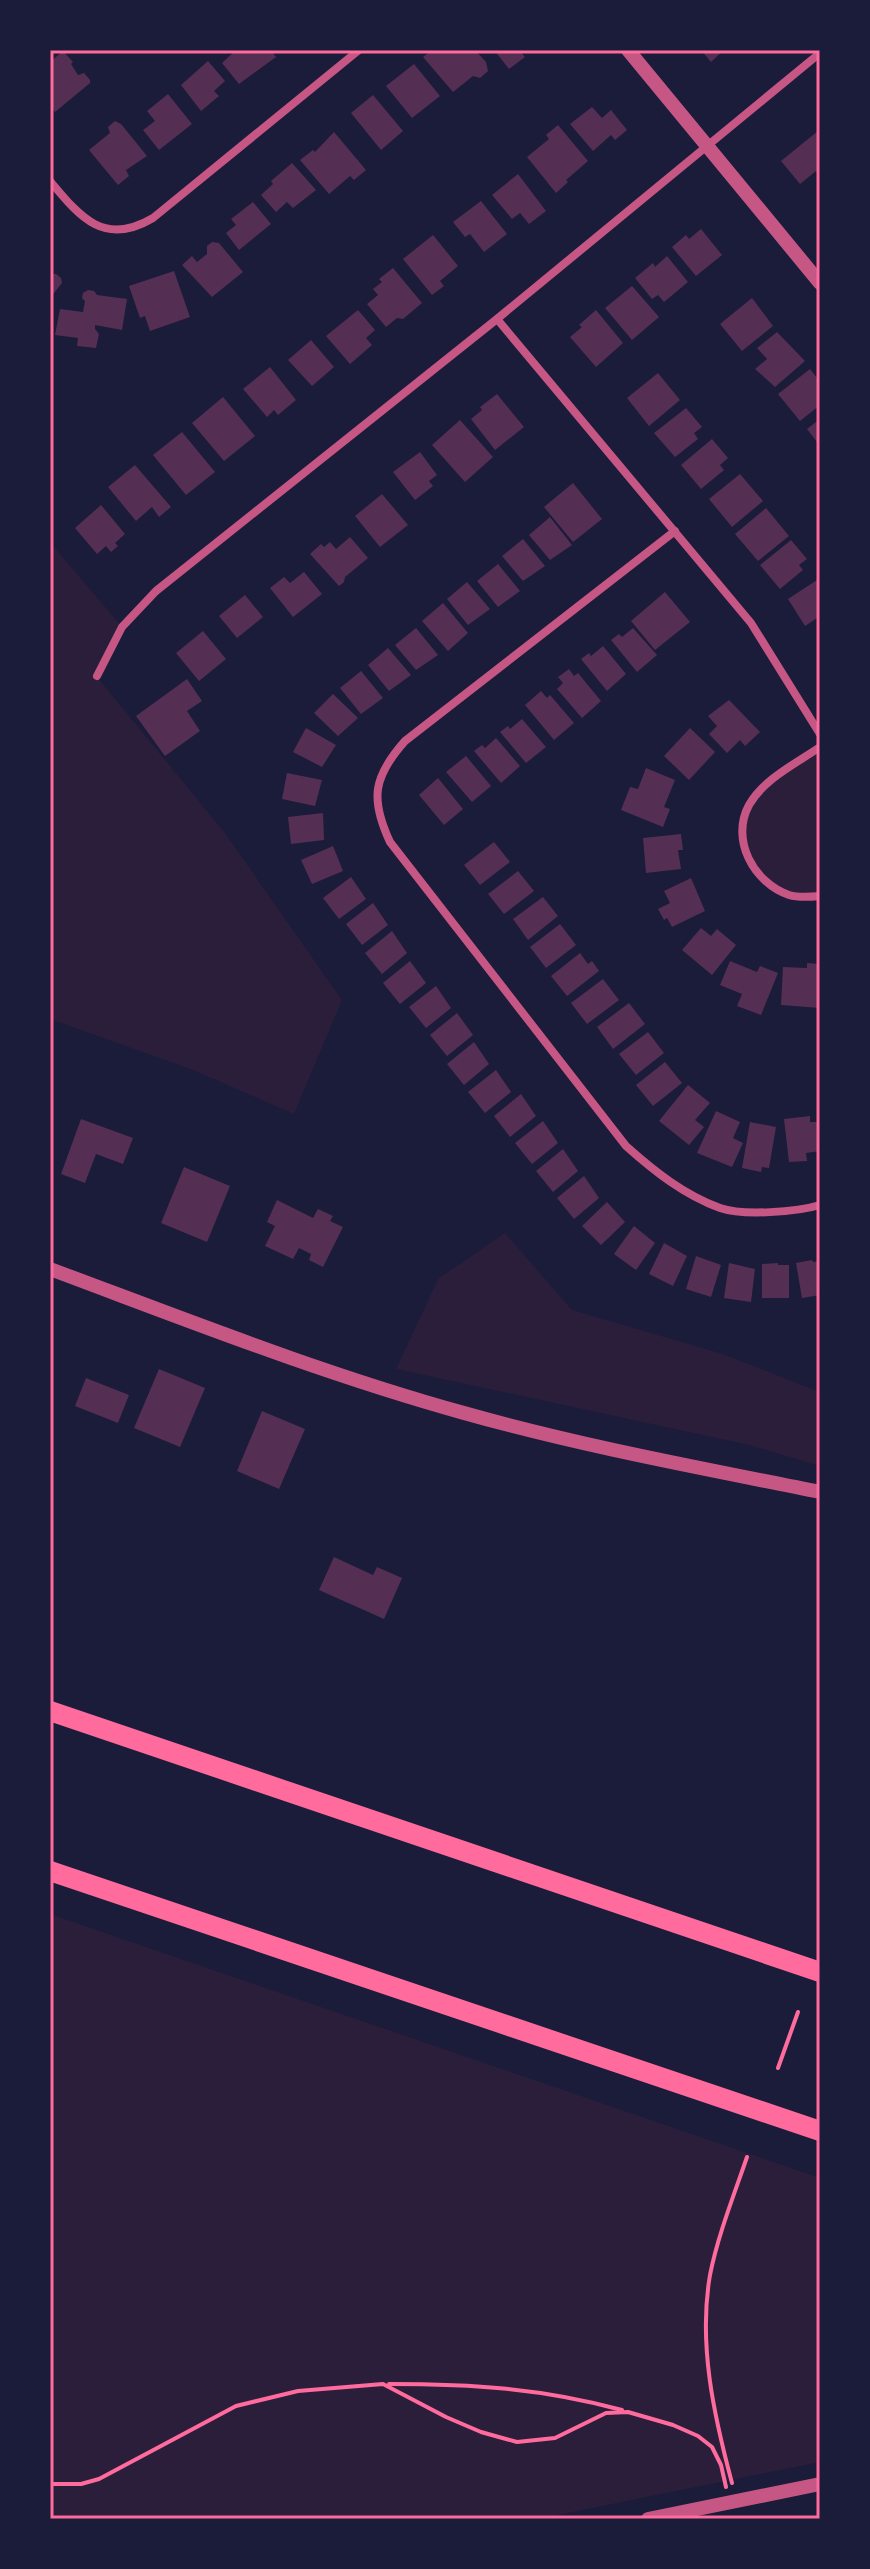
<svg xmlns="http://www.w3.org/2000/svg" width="870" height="2569" font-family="'Exo 2',sans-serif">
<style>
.green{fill:#2a1e3b}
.building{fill:#542f53}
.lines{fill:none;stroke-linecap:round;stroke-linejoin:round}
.path{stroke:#ff6b9d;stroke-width:4}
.minor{stroke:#c65784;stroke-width:8}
.tertiary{stroke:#c65784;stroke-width:14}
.motorway{stroke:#ff6b9d;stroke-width:20}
.neatline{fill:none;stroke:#ff6b9d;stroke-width:3}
</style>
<rect width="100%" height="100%" fill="#1b1b3a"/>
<g class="green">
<path d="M50 542 122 627 97 677 225 833 342 1000 294 1114 193 1070 50 1019Z"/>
<path d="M820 747V896L804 897 771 887 748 859 743 827 758 792Z"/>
<path d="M505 1233 572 1310 723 1354 820 1392V1466L749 1445 396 1369 438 1279Z"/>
<path d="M50 1914 820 2178V2462L538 2519H50Z"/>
</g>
<g class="building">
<path d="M236 50H271L276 57 239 84 222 63Z"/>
<path d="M432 50H475L486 62 488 71 480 78 473 76 453 92 423 57Z"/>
<path d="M494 50H519L525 57 509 69Z"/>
<path d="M701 50H724L711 62Z"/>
<path d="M63 51 73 62 71 64 78 75 84 73 90 80V83L55 112 50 106V62Z"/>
<path d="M208 61 225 81 214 91 219 96 201 111 181 85Z"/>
<path d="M414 64 440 96 412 118 386 86Z"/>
<path d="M168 94 192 124 159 150 143 130 155 121 147 111Z"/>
<path d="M373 95 403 131 381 150 351 113Z"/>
<path d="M592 107 602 118 611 110 627 130 615 140 611 135 593 151 570 124Z"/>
<path d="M115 121 121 124 147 156 126 170 129 176 118 185 89 150 110 133 108 127Z"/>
<path d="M558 125 588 161 566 180 568 182 556 193 527 157 549 139 546 135Z"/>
<path d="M818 131 820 134V176L816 171 800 184 781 161Z"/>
<path d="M334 132 366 170 354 180 350 176 329 194 300 160 313 150 315 152Z"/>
<path d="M292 163 316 190 293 208 287 202 276 212 261 195 273 184 271 181Z"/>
<path d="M518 174 546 211 529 224 520 213 512 219 492 195Z"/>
<path d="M481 201 507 234 484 252 470 234 465 237 453 222Z"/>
<path d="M253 202 271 224 239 250 226 233 236 225 231 219Z"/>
<path d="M701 229 722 255 696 276 672 247 686 235 689 239Z"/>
<path d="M433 235 458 266 440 281 444 286 432 295 403 259Z"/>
<path d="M212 242 219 243 243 272 212 297 182 265 192 256 197 262 207 254V246Z"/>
<path d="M667 256 688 282 664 302 658 295 652 299 635 278 653 263 655 267Z"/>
<path d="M393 268 422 303 403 319 397 318 386 327 367 304 378 295 373 289 382 282 379 279Z"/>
<path d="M174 271 190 317 150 331 145 316 140 318 129 286Z"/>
<path d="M50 274H56L61 278 62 283 50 298Z"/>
<path d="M632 286 659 317 632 340 605 308Z"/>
<path d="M88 290 94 291 97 295 127 299 122 330 95 325V329L99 334 96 348 77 346 78 338 55 335 60 309 83 312 85 301 82 298 83 293Z"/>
<path d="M752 298 773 326 742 351 720 324Z"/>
<path d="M358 310 375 330 366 338 372 345 350 364 326 336Z"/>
<path d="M596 310 623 343 596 367 570 337 582 327 579 325Z"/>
<path d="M777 332 805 361 775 387 755 369 767 359 757 348Z"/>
<path d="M311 340 334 367 312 386 288 360Z"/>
<path d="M270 367 296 400 278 415 274 410 267 417 243 389Z"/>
<path d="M810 369 820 382V405L800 421 778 394Z"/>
<path d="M658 373 680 400 649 426 627 398Z"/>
<path d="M497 394 524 427 495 450 471 419 482 410 480 407Z"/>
<path d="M223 397 255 436 224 461 192 423Z"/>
<path d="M686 408 702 427 694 433 698 439 675 457 654 433Z"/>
<path d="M820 419V446L807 429Z"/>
<path d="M460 420 493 457 465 482 432 445Z"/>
<path d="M182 432 215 472 186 495 153 455Z"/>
<path d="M712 439 728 458 720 465 724 470 701 489 681 465Z"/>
<path d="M420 452 437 475 429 481 433 486 415 500 393 472Z"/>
<path d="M135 465 171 507 159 517 152 507 136 521 108 487Z"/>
<path d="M740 474 763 501 732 527 709 499Z"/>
<path d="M573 483 602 519 573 542 544 507Z"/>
<path d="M382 494 408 525 380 547 355 516Z"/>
<path d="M101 505 125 534 115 543 118 546 111 552 106 546 97 554 75 528Z"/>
<path d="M766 508 789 536 758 561 735 534Z"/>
<path d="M550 517 572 545 550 560 529 535Z"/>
<path d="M350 537 368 558 345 577 344 582 339 586 310 554 321 544 324 547 330 542 336 549Z"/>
<path d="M523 539 545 566 523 581 502 556Z"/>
<path d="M791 540 807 559 799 565 803 570 780 589 760 565Z"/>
<path d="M498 564 520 591 498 607 477 581Z"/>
<path d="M304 572 322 594 293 617 270 588 284 577 290 583Z"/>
<path d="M817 580 820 584V616L805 626 788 599Z"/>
<path d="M467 582 490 609 468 625 447 599Z"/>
<path d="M665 592 690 622 655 650 631 621Z"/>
<path d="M245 595 263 617 237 638 219 616Z"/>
<path d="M443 603 468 633 448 651 422 621Z"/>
<path d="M416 628 438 655 416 670 395 645Z"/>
<path d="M633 628 657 655 637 672 611 640 619 634 622 637Z"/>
<path d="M203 631 226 659 199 681 176 653Z"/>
<path d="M603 646 626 674 607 691 581 659 589 653 591 656Z"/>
<path d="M388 648 411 675 389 691 368 665Z"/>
<path d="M569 669 574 676 578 673 601 701 582 718 557 689 563 683 558 677Z"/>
<path d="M361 671 383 698 361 714 340 688Z"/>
<path d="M187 679 202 701 187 711 200 731 165 756 136 716Z"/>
<path d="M541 691 547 698 550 695 574 723 554 740 525 705Z"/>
<path d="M333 694 358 718 338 736 314 713Z"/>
<path d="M729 700 760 732 745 746 740 740 727 753 709 734 717 726 708 716Z"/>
<path d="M522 719 546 747 526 763 500 732 508 726 510 729Z"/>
<path d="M306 728 336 745 322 767 293 752Z"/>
<path d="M690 728 715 752 689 780 664 756Z"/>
<path d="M496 738 520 766 501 783 474 751 482 745 485 748Z"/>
<path d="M466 756 491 786 472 802 446 772Z"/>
<path d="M646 768 675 780 664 807 670 809 663 827 621 810 630 787 638 789Z"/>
<path d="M287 773 322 780 315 806 282 799Z"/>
<path d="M438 778 463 809 444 825 419 795Z"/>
<path d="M323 813 324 840 291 844 288 817Z"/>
<path d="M681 834 683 850H678L681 869 646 873 643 838Z"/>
<path d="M494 842 510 862 480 885 464 865Z"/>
<path d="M333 846 343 871 312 884 301 860Z"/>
<path d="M518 871 534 891 504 914 488 894Z"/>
<path d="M351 877 366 899 339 919 323 898Z"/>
<path d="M691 878 705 911 672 927 667 918 664 920 658 909 670 903 664 891Z"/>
<path d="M543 897 558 916 528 940 513 919Z"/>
<path d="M373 903 388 925 362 945 346 924Z"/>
<path d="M560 924 576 945 546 968 530 947Z"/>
<path d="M701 928 711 936 717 929 736 945 712 975 682 950Z"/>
<path d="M392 931 407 953 382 974 365 953Z"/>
<path d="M580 953 588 964 592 961 599 971 567 996 551 976Z"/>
<path d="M410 961 426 983 400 1004 383 983Z"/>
<path d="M730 961 757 972 760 966 778 973 761 1015 737 1006 742 994 720 985Z"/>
<path d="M807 963 820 964V1008L781 1005 783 967 807 968Z"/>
<path d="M603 979 619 1000 587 1024 571 1003Z"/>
<path d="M436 986 451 1008 426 1028 409 1007Z"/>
<path d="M629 1003 645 1024 613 1049 597 1027Z"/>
<path d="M457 1013 473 1035 447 1056 430 1035Z"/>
<path d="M648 1032 664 1053 636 1075 619 1054Z"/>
<path d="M474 1042 489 1064 464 1085 447 1064Z"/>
<path d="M665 1062 682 1083 653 1106 636 1085Z"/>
<path d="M496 1070 511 1092 485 1113 468 1092Z"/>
<path d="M688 1085 710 1103 695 1120 704 1127 689 1145 659 1121Z"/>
<path d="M521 1094 536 1116 510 1137 494 1116Z"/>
<path d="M716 1111 740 1122 733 1138 743 1143 732 1167 697 1153Z"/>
<path d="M810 1116V1122H818L820 1126V1151L806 1153 807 1161 789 1162 784 1119Z"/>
<path d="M81 1119 133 1138 123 1164 96 1154 85 1183 61 1174Z"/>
<path d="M543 1121 558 1143 532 1164 515 1143Z"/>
<path d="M750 1122 776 1127 769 1168 762 1167 761 1172 742 1168Z"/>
<path d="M563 1149 578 1171 553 1192 536 1171Z"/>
<path d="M184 1167 230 1186 207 1242 161 1223Z"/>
<path d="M584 1176 599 1198 574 1219 557 1198Z"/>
<path d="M277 1200 313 1218 318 1209 333 1216 330 1221 343 1227 323 1267 309 1260 311 1254 299 1248 293 1259 265 1246 275 1226 267 1222Z"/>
<path d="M607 1202 625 1222 601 1245 582 1226Z"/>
<path d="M634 1226 655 1243 636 1270 614 1254Z"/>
<path d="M664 1243 687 1256 673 1286 649 1274Z"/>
<path d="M696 1256 721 1265 711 1297 686 1289Z"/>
<path d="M812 1260 813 1262 820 1261V1295L802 1298 796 1263Z"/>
<path d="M729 1263 755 1269 751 1302 724 1298Z"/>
<path d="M778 1263V1265H789V1298H762V1264Z"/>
<path d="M159 1369 205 1388 180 1447 134 1428Z"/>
<path d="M86 1378 129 1395 118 1423 75 1406Z"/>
<path d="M262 1411 305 1429 279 1489 237 1471Z"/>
<path d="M334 1557 373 1575 377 1567 402 1578 384 1619 319 1590Z"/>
</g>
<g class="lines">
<g class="path">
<path d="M778 2068 798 2012"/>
<path d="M389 2384C472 2384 541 2388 622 2410"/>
<path d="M732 2483C714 2416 698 2344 710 2275 718 2235 734 2195 747 2157"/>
<path d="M50 2484H81L99 2479 236 2406 298 2391 383 2384 446 2417 481 2432 517 2442 555 2438 606 2413 628 2412 673 2425 698 2436 712 2447 721 2465 726 2487"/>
</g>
<g class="minor">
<path d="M50 181C80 217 104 247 153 218L359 50"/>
<path d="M497 319 751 623 820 734"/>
<path d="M675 531 405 741C373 777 370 799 390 842L626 1146C654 1171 684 1195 720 1208 743 1216 797 1212 820 1205"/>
<path d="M97 676 122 627 156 591 497 319 820 53"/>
<path d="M820 747C795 764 764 779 749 805 730 840 754 883 789 895 799 898 810 897 820 896"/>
</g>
<g class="tertiary">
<path d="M628 50 820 283"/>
<path d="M50 1269C187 1320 323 1374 464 1413 581 1446 701 1468 820 1492"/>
<path d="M648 2519 820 2484"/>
</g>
<g class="motorway">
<path d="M50 1711 820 1972"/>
<path d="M50 1871 820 2131"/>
</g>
</g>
<rect width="870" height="2569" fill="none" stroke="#1b1b3a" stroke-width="104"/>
<rect x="52" y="52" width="766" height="2465" class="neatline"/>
</svg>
